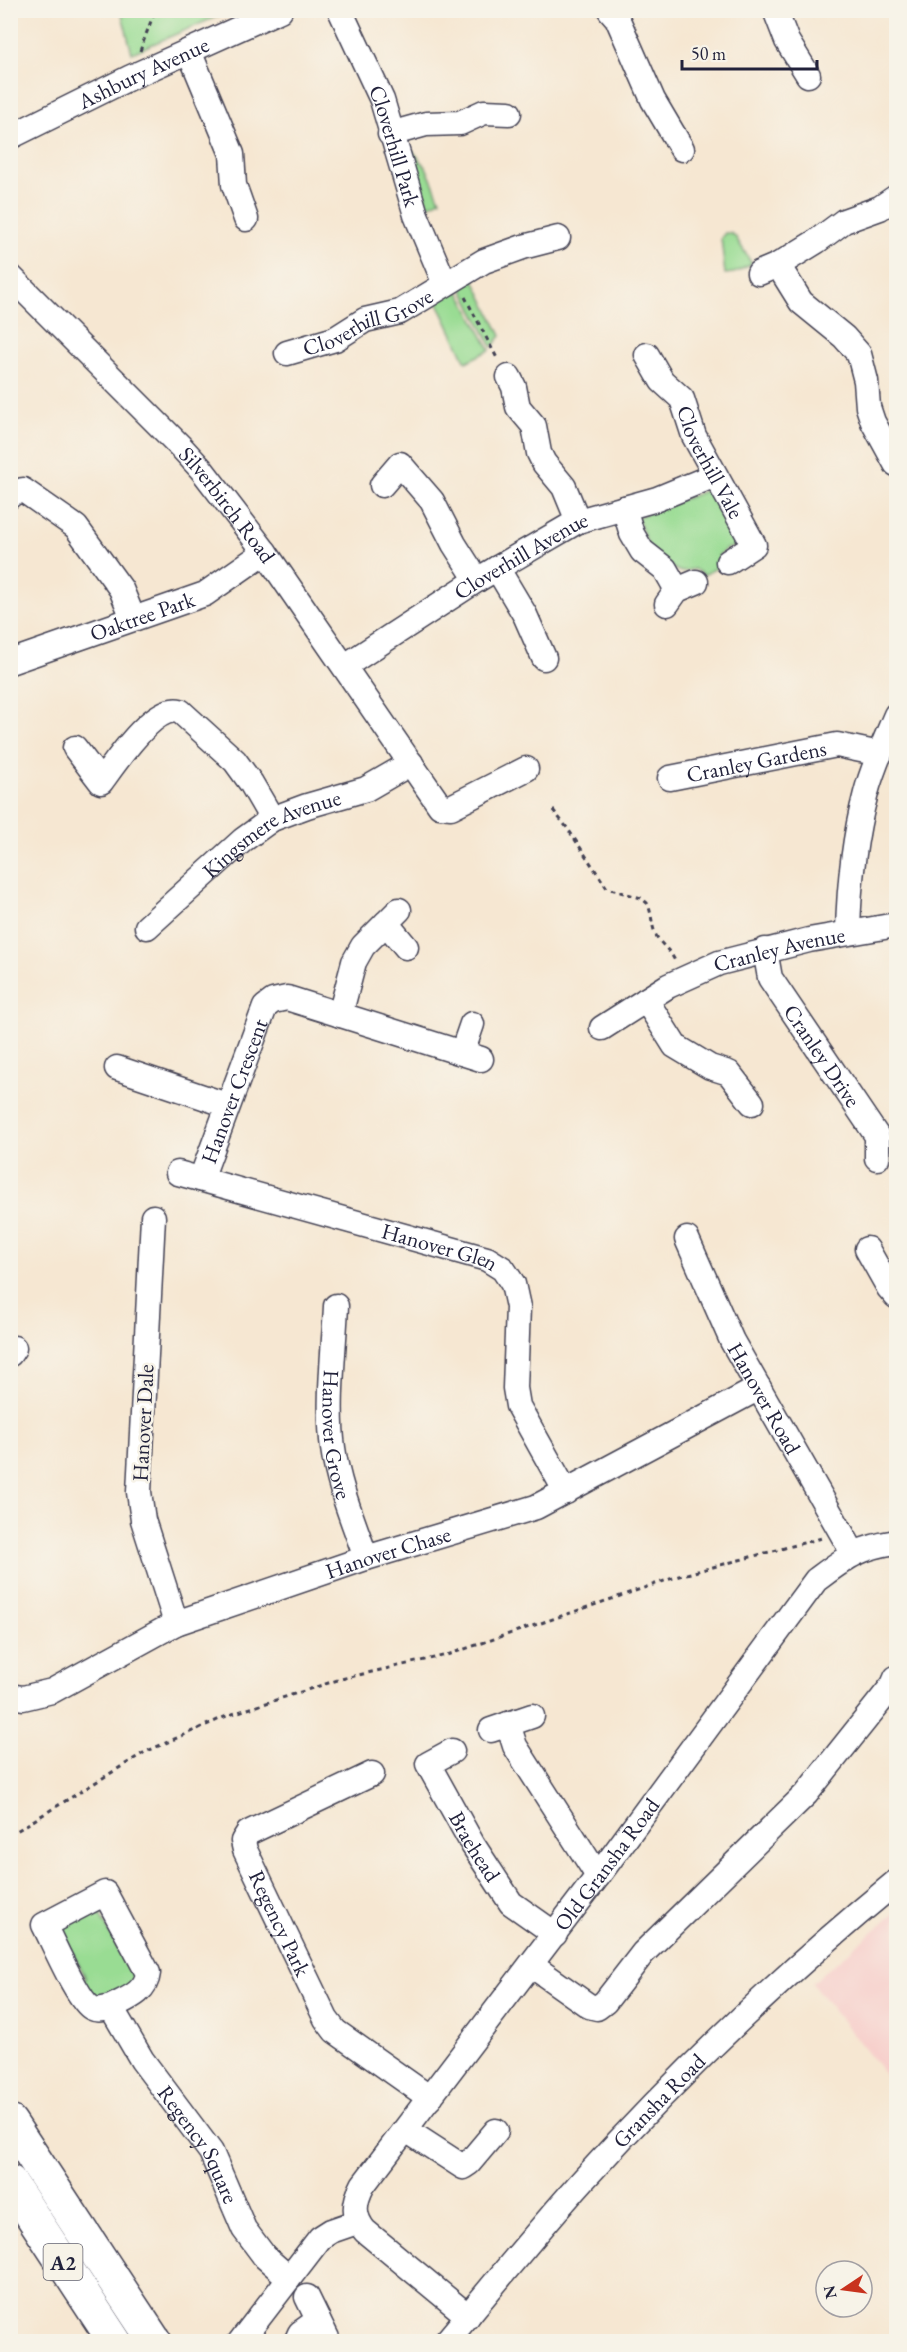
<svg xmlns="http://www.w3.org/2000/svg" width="907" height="2352" font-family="'EB Garamond',serif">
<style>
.built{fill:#f7d0cc}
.green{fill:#99dc93;stroke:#5e7f67;stroke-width:1.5}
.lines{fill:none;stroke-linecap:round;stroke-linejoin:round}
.minor-casing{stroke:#424052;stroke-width:27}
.highway-casing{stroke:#424052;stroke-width:36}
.path{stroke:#424052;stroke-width:3;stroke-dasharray:4.5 4.5;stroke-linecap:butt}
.minor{stroke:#fff;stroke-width:24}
.highway{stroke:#fff;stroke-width:33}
.labels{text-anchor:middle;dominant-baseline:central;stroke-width:5;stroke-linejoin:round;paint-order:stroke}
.shield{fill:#f7f3e8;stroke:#62616f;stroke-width:1.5}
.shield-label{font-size:21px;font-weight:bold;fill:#22223b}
.street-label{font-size:22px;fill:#22223b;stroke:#f7f3e8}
</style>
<rect width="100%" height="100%" fill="#f7f3e8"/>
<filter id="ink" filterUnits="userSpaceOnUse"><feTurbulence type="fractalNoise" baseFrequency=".0167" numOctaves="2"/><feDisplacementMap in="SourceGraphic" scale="12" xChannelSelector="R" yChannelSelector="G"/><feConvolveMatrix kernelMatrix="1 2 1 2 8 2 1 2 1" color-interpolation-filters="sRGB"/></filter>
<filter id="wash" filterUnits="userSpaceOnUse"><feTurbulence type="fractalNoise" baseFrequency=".008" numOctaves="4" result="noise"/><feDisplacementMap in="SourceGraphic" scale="24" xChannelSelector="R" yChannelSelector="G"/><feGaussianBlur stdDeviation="1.35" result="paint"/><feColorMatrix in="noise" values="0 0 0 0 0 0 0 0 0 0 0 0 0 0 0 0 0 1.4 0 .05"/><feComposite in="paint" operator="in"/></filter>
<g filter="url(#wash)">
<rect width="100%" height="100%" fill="#f6e7d2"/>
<path class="built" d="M896 1912V2086L895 2087 812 1983Z"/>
<g class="green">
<path d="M121 11V10L230 11 132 53Z"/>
<path d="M408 145 426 167 440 200 428 206Z"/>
<path d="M725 233H730L735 236 752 264 734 273 725 274 721 238Z"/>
<path d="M473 278 501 336 492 347 461 286Z"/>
<path d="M457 288 490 350 466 362 436 299Z"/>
<path d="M710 489 738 538 734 547 726 549 719 555 720 566 704 575 694 569 681 572 674 569 649 547 637 517Z"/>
<path d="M101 1905 105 1912 100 1915 125 1962 132 1959 139 1971 134 1983 102 2001H96L81 1981 86 1978 59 1928Z"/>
</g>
</g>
<g filter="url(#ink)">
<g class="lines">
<g class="minor-casing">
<g id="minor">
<path id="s1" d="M340 10 382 100 416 215 445 284"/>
<path d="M610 10 617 18 653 100 682 149"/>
<path d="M775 10 787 41 808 75"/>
<path d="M189 51 232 154 234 185 246 219"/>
<path d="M390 134 426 124 460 123 484 112 509 113"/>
<path id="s2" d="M10 137 129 78 280 10"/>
<path d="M778 265 801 302 844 337 859 354 866 381 868 407 873 422 896 464"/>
<path d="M759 273 778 265 817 241 844 221 880 208 896 197"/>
<path id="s3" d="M10 276 181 447 202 470 265 552 440 806 451 807 526 769"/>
<path id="s4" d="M287 353 335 339 365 320 400 312 484 261 523 247 558 238"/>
<path id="s5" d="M647 355 662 381 682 399 694 436 754 545 728 562"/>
<path d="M509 377 514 387 518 407 534 426 539 453 544 463 564 487 578 521"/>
<path d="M382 485 400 464 432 501 454 544 477 580"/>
<path d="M10 496 13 493 23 490 76 527 121 589 133 618"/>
<path d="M624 508 632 534 642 551 665 569 677 590"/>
<path d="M497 568 525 615 544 658"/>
<path d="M667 604 677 590 696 582"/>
<path id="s6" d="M10 662 205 594 265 552"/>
<path id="s7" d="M345 666 477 580 578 521 657 499 713 476"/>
<path d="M75 748 101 782C115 763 154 704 180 711L235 761 251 783 272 819"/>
<path id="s8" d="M670 778 837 745 880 754"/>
<path d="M386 923 406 947"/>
<path id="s9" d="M147 927 243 840 272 819 307 806 366 789 411 763"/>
<path d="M848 932C849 886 854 838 866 793 873 766 885 741 896 715"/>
<path id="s10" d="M765 950 770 978 877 1136V1158"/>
<path d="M646 1000 675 1046 710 1067 729 1073 752 1103"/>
<path d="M340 1015 354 962 363 946 399 910"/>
<path id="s11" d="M602 1028 668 986 719 963 809 940 896 925"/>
<path d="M462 1053 472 1024"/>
<path d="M117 1068 227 1105"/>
<path id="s12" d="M178 1173 487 1259 503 1269 513 1284 518 1307 515 1388 518 1406 566 1492"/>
<path id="s13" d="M201 1179 265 1007 273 1001 287 998 481 1059"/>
<path d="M153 1217 139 1492 143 1520 176 1623"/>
<path id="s14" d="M687 1239 732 1341 853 1553"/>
<path d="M867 1249 889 1288 896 1296"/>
<path id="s15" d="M336 1306C334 1350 327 1406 333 1448 338 1486 354 1523 366 1558"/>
<path d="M10 1354 14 1348"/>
<path id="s16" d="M10 1696 23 1698 52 1691 176 1623 366 1558 536 1507 759 1388"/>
<path d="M508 1724 515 1746 598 1876"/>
<path d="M491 1730 532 1716"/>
<path id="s17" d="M452 1751 428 1764 473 1845 511 1903 555 1934"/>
<path id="s18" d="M372 1774 248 1833 243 1841 245 1850 326 2019 335 2031 430 2098"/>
<path d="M531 1965 589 2006 597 2008 605 2002 643 1953 806 1794 893 1685 896 1678"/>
<path id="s19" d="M111 2007C126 1999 146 1993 148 1973L105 1893 44 1925C53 1942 78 2001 92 2008 98 2011 104 2009 111 2007L142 2060 211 2152 244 2229 265 2257 289 2278"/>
<path d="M406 2130 463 2167 469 2163 496 2131"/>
<path d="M307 2297 327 2338"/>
<path id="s20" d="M468 2316 365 2231C352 2216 354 2202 363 2185L598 1876 816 1580C847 1557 857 1548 896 1542"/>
<path d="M240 2342 320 2238 331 2231 357 2222"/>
<path d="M296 2342 300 2333 318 2320"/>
<path id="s21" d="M446 2342C492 2287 537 2231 584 2179 681 2072 785 1973 896 1882"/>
</g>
</g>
<g class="highway-casing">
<g id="highway">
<path d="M10 2122 155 2342"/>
<path d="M10 2182 115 2342"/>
</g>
</g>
<g class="path">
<path d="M140 51 155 10"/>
<path d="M465 297 498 360"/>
<path d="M553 810 568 829 607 888 641 898 647 903C652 912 651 923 655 933 659 944 670 949 675 961"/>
<path d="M895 1225 896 1227"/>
<path d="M10 1835 145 1752 229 1715 341 1679 447 1655 679 1576 822 1538"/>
</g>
<use href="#minor" class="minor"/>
<use href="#highway" class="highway"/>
</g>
</g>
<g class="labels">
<rect class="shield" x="43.5" y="2244" width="39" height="36" rx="4.5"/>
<g class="shield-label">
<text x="63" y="2262">A2</text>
</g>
<g class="street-label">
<text stroke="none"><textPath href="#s2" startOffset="148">Ashbury Avenue</textPath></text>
<text stroke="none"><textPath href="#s1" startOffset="147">Cloverhill Park</textPath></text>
<text stroke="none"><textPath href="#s4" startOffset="87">Cloverhill Grove</textPath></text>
<text stroke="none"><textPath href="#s5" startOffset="126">Cloverhill Vale</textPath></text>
<text stroke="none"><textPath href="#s3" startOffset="316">Silverbirch Road</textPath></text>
<text stroke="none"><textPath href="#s7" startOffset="208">Cloverhill Avenue</textPath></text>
<text stroke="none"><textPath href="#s6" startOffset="140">Oaktree Park</textPath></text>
<text stroke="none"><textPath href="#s8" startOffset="88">Cranley Gardens</textPath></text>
<text stroke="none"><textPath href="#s9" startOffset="158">Kingsmere Avenue</textPath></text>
<text stroke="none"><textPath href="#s11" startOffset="196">Cranley Avenue</textPath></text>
<text stroke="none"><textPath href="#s10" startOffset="122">Cranley Drive</textPath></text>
<text stroke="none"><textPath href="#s13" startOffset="94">Hanover Crescent</textPath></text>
<text stroke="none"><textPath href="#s12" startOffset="272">Hanover Glen</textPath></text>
<text stroke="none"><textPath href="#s14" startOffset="177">Hanover Road</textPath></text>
<text transform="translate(143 1423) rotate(-87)">Hanover Dale</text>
<text stroke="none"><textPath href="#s15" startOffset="129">Hanover Grove</textPath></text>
<text stroke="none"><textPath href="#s16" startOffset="408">Hanover Chase</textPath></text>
<text stroke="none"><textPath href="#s17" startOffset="122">Braehead</textPath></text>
<text stroke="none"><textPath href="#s20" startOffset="586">Old Gransha Road</textPath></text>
<text stroke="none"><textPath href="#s18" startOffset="237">Regency Park</textPath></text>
<text stroke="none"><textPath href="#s21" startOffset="322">Gransha Road</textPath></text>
<text stroke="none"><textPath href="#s19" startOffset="492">Regency Square</textPath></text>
</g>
</g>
<rect width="907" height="2352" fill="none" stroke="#f7f3e8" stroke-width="36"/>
<g transform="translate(844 2289) rotate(257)"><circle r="28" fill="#f7f3e8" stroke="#a29fa3" stroke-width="1.5"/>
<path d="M0-4.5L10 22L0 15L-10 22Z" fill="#c8321e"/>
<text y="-9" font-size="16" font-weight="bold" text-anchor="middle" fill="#22223b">N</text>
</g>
<path d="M682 60v9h135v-9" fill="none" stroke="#22223b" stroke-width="3"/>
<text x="691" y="60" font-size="18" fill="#22223b" stroke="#f7f3e8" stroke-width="4.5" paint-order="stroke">50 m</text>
</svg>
